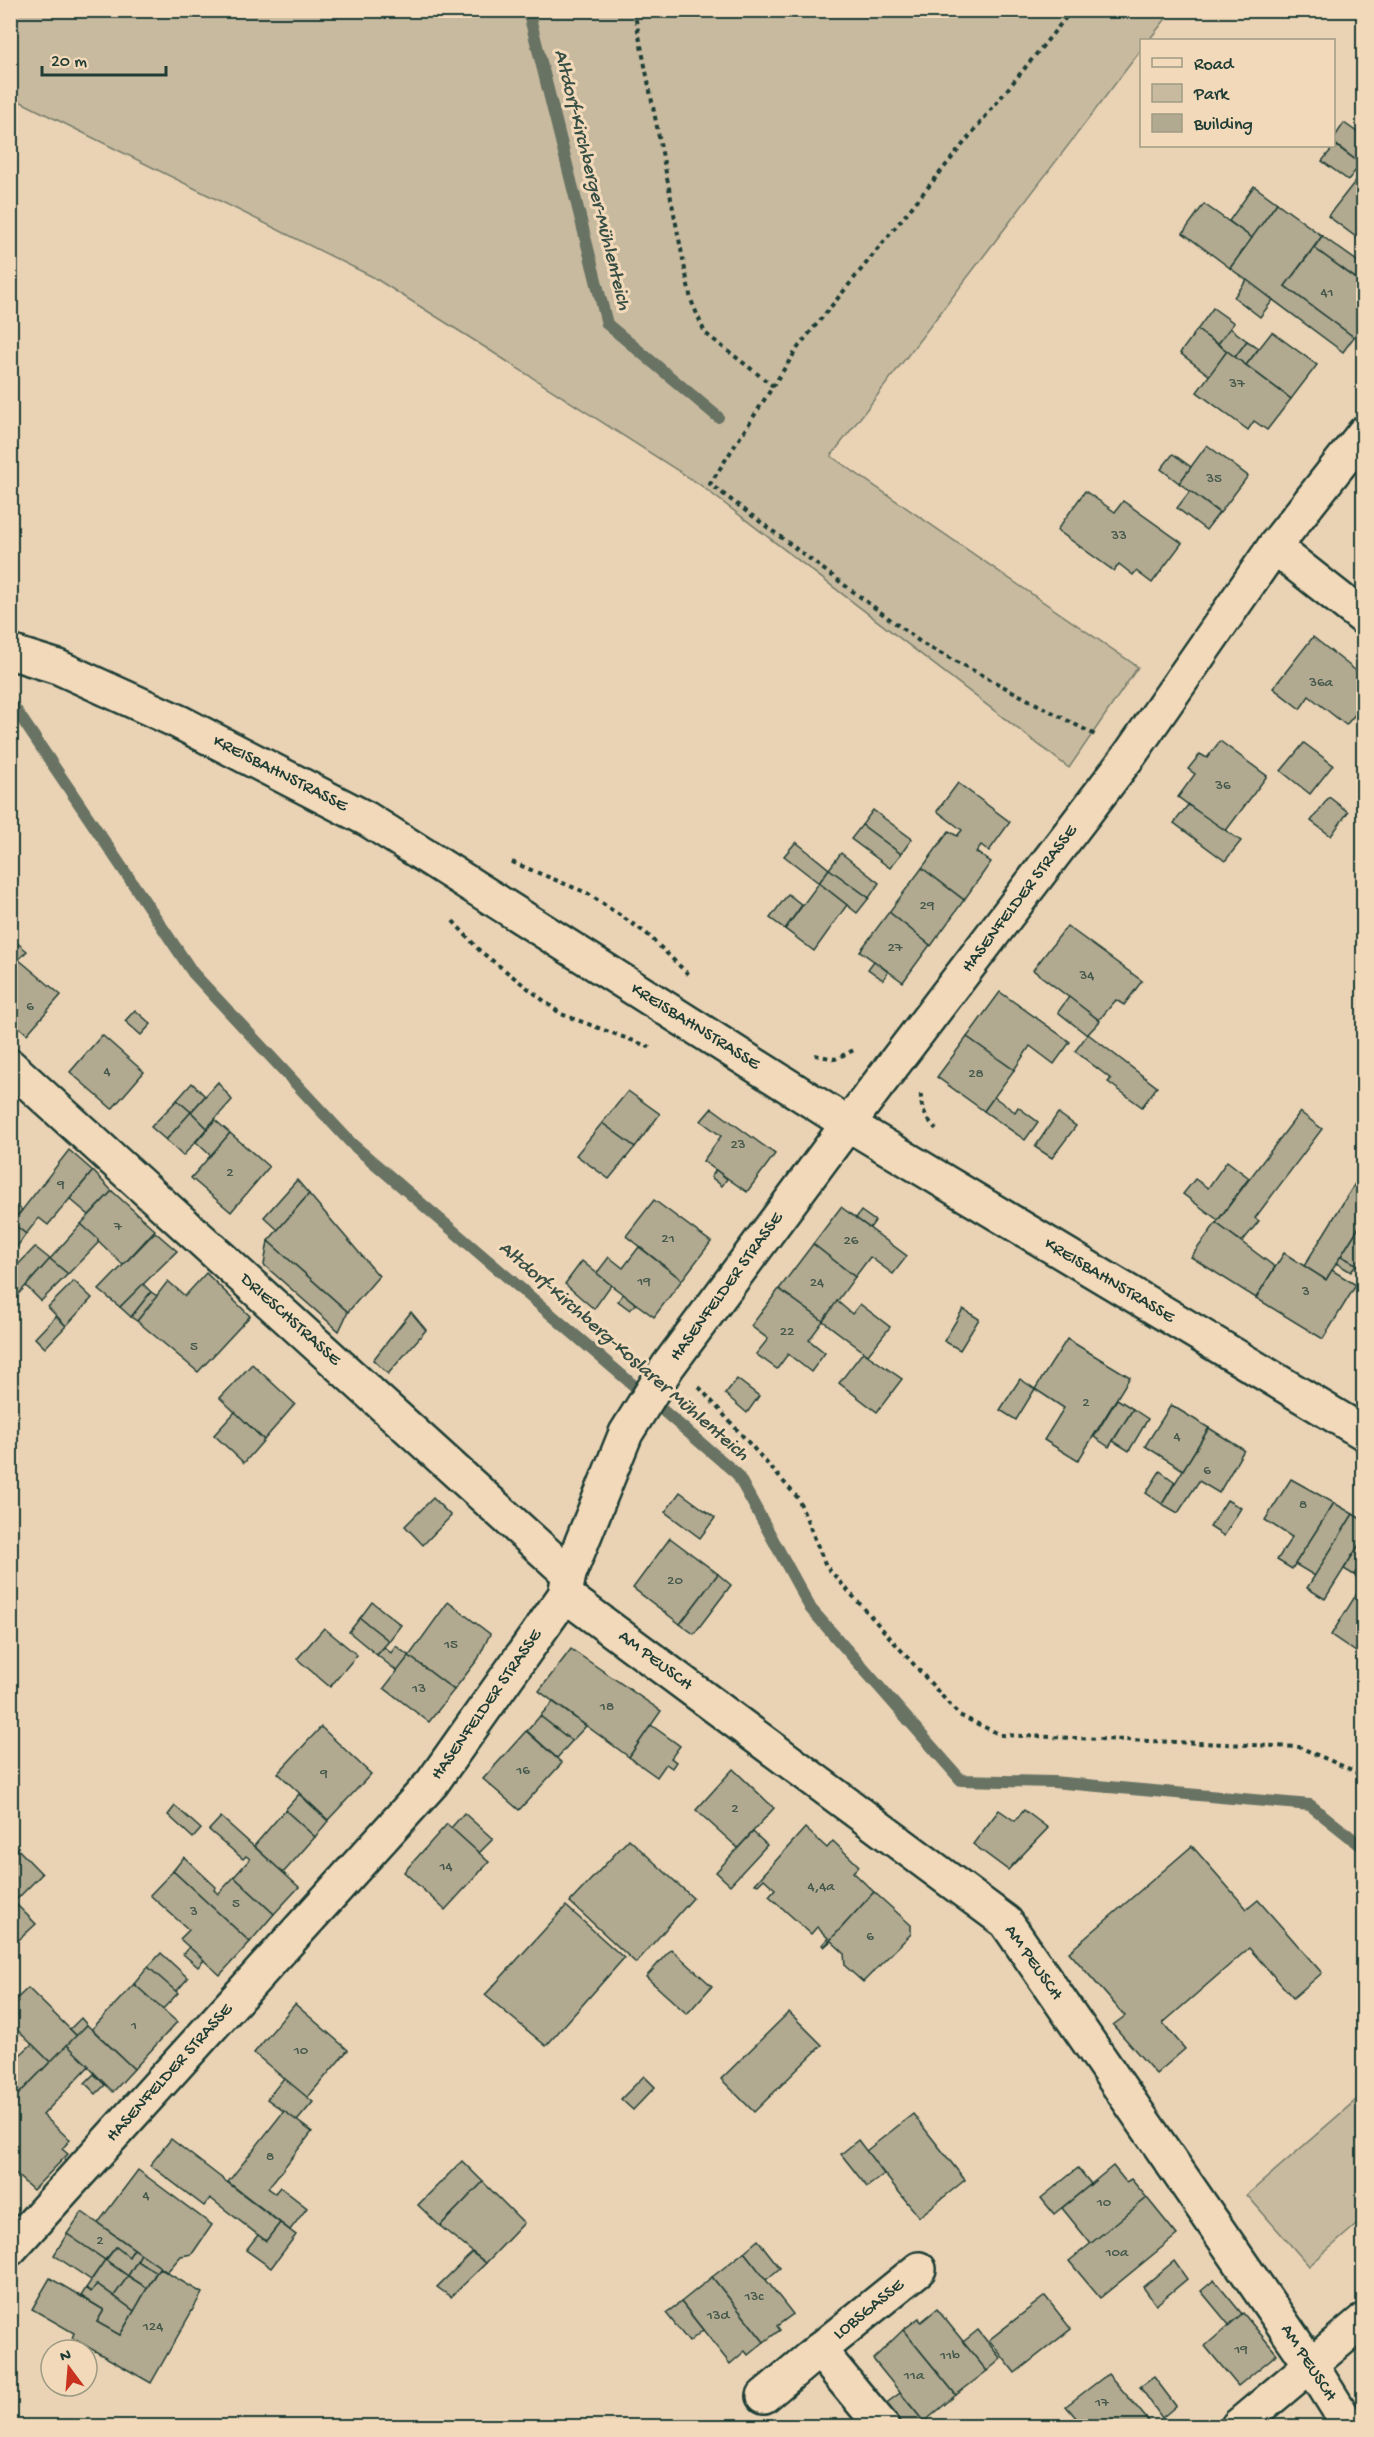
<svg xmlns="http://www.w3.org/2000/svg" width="1374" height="2437" font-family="'Gochi Hand',sans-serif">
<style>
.green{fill:#c8ba9f;stroke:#747c6a;stroke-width:1.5}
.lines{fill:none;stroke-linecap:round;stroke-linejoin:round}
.stream{stroke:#687363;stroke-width:12}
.building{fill:#b1a990;stroke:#1f3d34;stroke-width:1.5}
.minor-casing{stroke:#1f3d34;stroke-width:38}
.tertiary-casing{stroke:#1f3d34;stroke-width:38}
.path{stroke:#1f3d34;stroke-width:4;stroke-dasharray:4.5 4.5;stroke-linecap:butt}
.minor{stroke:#f2d9ba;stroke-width:33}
.tertiary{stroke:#f2d9ba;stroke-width:33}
.labels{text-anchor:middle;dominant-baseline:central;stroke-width:6;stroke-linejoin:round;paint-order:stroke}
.number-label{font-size:15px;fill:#44584b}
.street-label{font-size:18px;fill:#1f3d34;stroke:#f2d9ba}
.water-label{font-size:20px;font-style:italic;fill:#374f44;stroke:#f2d9ba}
</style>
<rect width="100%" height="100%" fill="#ead3b5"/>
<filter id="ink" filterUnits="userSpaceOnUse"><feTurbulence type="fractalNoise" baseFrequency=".0167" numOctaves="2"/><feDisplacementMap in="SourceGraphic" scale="12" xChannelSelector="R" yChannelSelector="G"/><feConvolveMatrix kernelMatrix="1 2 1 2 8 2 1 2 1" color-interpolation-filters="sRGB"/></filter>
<g filter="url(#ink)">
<g class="green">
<path d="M10 11H1172L1149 40H1142L1141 50 831 456 1138 667 1069 768 699 484 472 339 373 277 11 97Z"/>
<path d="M1363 2094V2219L1309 2266 1247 2195Z"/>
</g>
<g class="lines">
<g class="stream">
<path d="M528 10 607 324 718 417"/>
<path d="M14 707 193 973 352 1144 737 1474 811 1609 961 1780 1053 1782 1310 1805 1364 1848"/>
</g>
</g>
<g class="building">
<path d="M1344 123 1364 137V160L1361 164 1334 143V138Z"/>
<path d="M1335 145 1361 164 1348 180 1322 161Z"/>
<path d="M1357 179 1364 184V243L1328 216Z"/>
<path d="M1254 186 1277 203 1252 238 1229 221Z"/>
<path d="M1277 203 1322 236 1285 286 1354 337 1343 352 1230 268Z"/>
<path d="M1204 204 1252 238 1230 268 1183 233Z"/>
<path d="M1322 236 1364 266V284L1314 248Z"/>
<path d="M1314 248 1363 284 1359 291 1364 294V324L1354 337 1285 286Z"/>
<path d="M1247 280 1273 300 1260 317 1234 297Z"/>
<path d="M1213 308 1234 323 1218 344 1197 330Z"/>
<path d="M1230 328 1247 341 1235 357 1218 344Z"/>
<path d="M1197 330 1227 351 1210 376 1180 353Z"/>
<path d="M1272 332 1317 365 1291 399 1246 365Z"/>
<path d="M1247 341 1259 348 1246 365 1235 357Z"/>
<path d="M1227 351 1291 399 1267 430 1254 421 1248 430 1197 392Z"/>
<path d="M1207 445 1248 476 1220 513 1179 483Z"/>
<path d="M1173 454 1191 467 1179 483 1161 469Z"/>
<path d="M1085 491 1115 512 1123 501 1182 543 1152 583 1136 571 1133 575 1119 564 1114 571 1057 530Z"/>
<path d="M1190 491 1219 513 1206 530 1177 508Z"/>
<path d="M1313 637 1364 677V704L1346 725 1309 696 1300 709 1273 688Z"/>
<path d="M1220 741 1267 776 1225 832 1178 797 1195 774 1188 769 1200 754 1207 758Z"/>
<path d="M1304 743 1333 765 1310 794 1281 771Z"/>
<path d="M958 783 1010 822 989 851 981 845 976 852 991 862 964 900 922 868 949 831 957 836 962 830 937 811Z"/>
<path d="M1329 797 1348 812 1331 836 1311 821Z"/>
<path d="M1188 805 1241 841 1225 861 1174 823Z"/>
<path d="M873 810 912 839 901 854 862 825Z"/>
<path d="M862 825 901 854 890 868 851 839Z"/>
<path d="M796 842 829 869 819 883 784 856Z"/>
<path d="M841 853 879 883 869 898 829 869Z"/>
<path d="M922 868 964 900 931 946 889 912Z"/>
<path d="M829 869 869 898 857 913 819 883Z"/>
<path d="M819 883 847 905 814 951 785 929Z"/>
<path d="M788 894 802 905 785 929 770 918Z"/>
<path d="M889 912 930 945 903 982 860 951Z"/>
<path d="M1067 926 1142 981 1124 1005 1116 1000 1099 1020 1033 970Z"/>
<path d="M10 937 27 951 10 968Z"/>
<path d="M18 959 61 995 27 1034 10 1019V968Z"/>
<path d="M874 961 888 972 883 980 868 969Z"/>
<path d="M1000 992 1070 1042 1054 1064 1030 1046 1014 1070 967 1037Z"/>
<path d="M1069 997 1100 1021 1087 1035 1058 1012Z"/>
<path d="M135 1010 151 1024 141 1035 125 1021Z"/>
<path d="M1088 1034 1157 1087 1142 1107 1108 1082 1111 1079 1075 1051Z"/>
<path d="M102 1035 144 1072 112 1109 70 1072Z"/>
<path d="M967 1037 1014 1070 984 1111 937 1077Z"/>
<path d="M218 1082 232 1100 207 1128 191 1112Z"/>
<path d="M192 1083 205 1096 191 1112 177 1100Z"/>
<path d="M628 1091 660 1114 635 1147 602 1123Z"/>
<path d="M994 1097 1015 1112 1018 1107 1038 1122 1025 1140 984 1111Z"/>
<path d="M177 1100 191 1112 166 1140 151 1127Z"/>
<path d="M712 1108 775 1154 747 1192 703 1161 721 1136 701 1121Z"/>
<path d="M191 1112 207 1128 183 1156 166 1140Z"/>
<path d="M1300 1112 1322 1129 1255 1218 1259 1221 1242 1242 1216 1223Z"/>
<path d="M1058 1113 1076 1126 1052 1158 1035 1147Z"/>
<path d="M215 1120 230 1133 211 1156 196 1142Z"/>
<path d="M602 1123 635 1147 609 1179 576 1155Z"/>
<path d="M230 1133 269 1167 231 1212 191 1178Z"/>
<path d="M69 1150 93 1171 48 1225 39 1218 26 1234 12 1223Z"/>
<path d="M1227 1161 1249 1178 1218 1220 1183 1194 1195 1179 1208 1188Z"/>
<path d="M1364 1169V1219L1326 1280 1304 1266Z"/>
<path d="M716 1170 727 1179 722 1186 711 1177Z"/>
<path d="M93 1171 112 1191 89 1215 70 1199Z"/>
<path d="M297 1180 309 1194 278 1230 264 1217Z"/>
<path d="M112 1191 155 1230 123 1265 81 1224Z"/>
<path d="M309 1194 379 1276 348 1312 268 1241Z"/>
<path d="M654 1200 711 1242 682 1280 626 1236Z"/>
<path d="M10 1201 22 1210 10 1224Z"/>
<path d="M841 1207 907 1256 893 1274 870 1257 855 1277 813 1244Z"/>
<path d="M861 1211 875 1221 870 1228 856 1218Z"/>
<path d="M1364 1219V1269L1341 1256Z"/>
<path d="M12 1223 26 1234 10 1257V1225Z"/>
<path d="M1216 1223 1275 1267 1256 1298 1191 1257Z"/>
<path d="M81 1224 98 1239V1243L68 1274 50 1259Z"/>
<path d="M155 1232 177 1251 120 1307 99 1290Z"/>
<path d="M268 1241 348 1312 339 1331 264 1265Z"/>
<path d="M813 1244 855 1277 823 1321 779 1289Z"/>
<path d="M35 1247 50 1259 14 1299 10 1295V1273Z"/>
<path d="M639 1247 682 1280 654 1317 596 1274 609 1257 623 1268Z"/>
<path d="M1284 1253 1326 1280 1332 1270 1356 1285 1323 1339 1256 1298Z"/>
<path d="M1341 1256 1356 1264 1351 1272 1336 1263Z"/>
<path d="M50 1259 68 1274 41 1301 26 1286Z"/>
<path d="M582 1261 611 1285 594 1309 565 1284Z"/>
<path d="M206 1273 250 1316 198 1372 137 1321 168 1281 185 1296Z"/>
<path d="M74 1281 92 1298 66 1326 48 1307Z"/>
<path d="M143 1284 151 1292 131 1317 120 1307Z"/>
<path d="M779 1289 823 1321 809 1340 825 1353 811 1372 788 1354 777 1369 756 1354 768 1339 751 1326Z"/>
<path d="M151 1292 157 1296 137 1321 131 1317Z"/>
<path d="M623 1294 636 1304 630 1310 618 1301Z"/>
<path d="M837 1301 852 1314 860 1304 890 1327 868 1355 823 1321Z"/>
<path d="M963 1309 979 1319 960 1350 944 1341Z"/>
<path d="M411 1312 426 1330 388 1374 373 1360Z"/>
<path d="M56 1316 66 1326 45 1348 35 1338Z"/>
<path d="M1067 1339 1130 1377 1078 1461 1044 1440 1064 1408 1035 1389Z"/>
<path d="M863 1352 902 1379 877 1412 839 1383Z"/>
<path d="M252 1364 295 1404 264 1440 220 1398Z"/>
<path d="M737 1379 759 1396 747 1413 725 1394Z"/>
<path d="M1020 1379 1035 1389 1016 1420 1000 1410Z"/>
<path d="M1117 1399 1133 1409 1109 1447 1094 1437Z"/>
<path d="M1171 1405 1209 1428 1183 1470 1145 1446Z"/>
<path d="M1133 1409 1148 1419 1129 1451 1113 1441Z"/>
<path d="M235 1412 264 1440 244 1463 214 1435Z"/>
<path d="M1209 1428 1244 1450 1219 1493 1199 1481 1178 1513 1162 1504Z"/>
<path d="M1160 1471 1175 1482 1162 1504 1146 1493Z"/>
<path d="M1291 1479 1334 1503 1292 1569 1277 1560 1292 1537 1265 1520Z"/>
<path d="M680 1492 715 1518 700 1538 665 1512Z"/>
<path d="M433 1498 451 1516 423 1545 405 1526Z"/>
<path d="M1227 1500 1241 1508 1224 1536 1210 1527Z"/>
<path d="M1334 1503 1353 1514 1315 1576 1295 1564Z"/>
<path d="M1353 1514 1364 1521V1537L1325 1599 1307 1588Z"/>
<path d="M1364 1537V1560L1354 1575 1344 1569Z"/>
<path d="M670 1538 718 1574 680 1624 633 1588Z"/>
<path d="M1364 1560V1582L1354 1575Z"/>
<path d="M718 1574 731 1585 694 1634 680 1624Z"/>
<path d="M1364 1582V1639L1356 1652 1331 1635Z"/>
<path d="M372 1602 401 1625 389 1641 360 1618Z"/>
<path d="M448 1602 490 1634 478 1659 454 1690 409 1656Z"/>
<path d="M360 1618 389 1641 377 1655 349 1632Z"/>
<path d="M324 1628 357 1655 330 1687 297 1659Z"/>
<path d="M396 1646 409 1656 398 1672 377 1655 384 1647 391 1653Z"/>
<path d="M571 1649 661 1711 629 1757 539 1691Z"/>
<path d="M409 1656 454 1690 429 1722 384 1688Z"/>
<path d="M553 1702 586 1726 572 1741 540 1716Z"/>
<path d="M540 1716 572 1741 557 1758 527 1731Z"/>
<path d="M651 1725 680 1746 671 1758 676 1762 672 1768 666 1764 657 1777 629 1757Z"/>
<path d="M321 1727 371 1774 328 1820 278 1773Z"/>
<path d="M526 1731 562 1763 519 1810 483 1779Z"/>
<path d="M733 1769 774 1808 738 1848 696 1810Z"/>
<path d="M299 1794 328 1821 315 1837 285 1810Z"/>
<path d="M175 1806 201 1829 193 1838 168 1815Z"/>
<path d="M285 1810 315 1837 283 1873 254 1846Z"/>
<path d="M999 1810 1015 1821 1024 1810 1048 1828 1008 1870 973 1844Z"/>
<path d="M464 1813 493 1839 479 1853 451 1828Z"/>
<path d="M221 1817 299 1887 274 1914 234 1877 250 1859 246 1856 243 1859 209 1830Z"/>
<path d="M447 1824 489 1862 445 1910 404 1872Z"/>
<path d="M805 1828 827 1848 833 1841 859 1866 853 1872 874 1892 824 1947 822 1945 828 1938 817 1927 811 1934 769 1896 775 1889 764 1879 758 1885 755 1884Z"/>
<path d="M753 1832 767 1845 730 1885 716 1872Z"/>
<path d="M629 1839 693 1898 636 1963 570 1902Z"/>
<path d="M10 1841 42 1874 14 1902 10 1899Z"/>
<path d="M1192 1846 1247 1909 1258 1900 1322 1973 1293 1998 1249 1948 1163 2023 1185 2049 1156 2074 1113 2025 1125 2016 1069 1952Z"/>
<path d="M184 1857 216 1887 214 1890 218 1894 234 1877 274 1914 250 1942 173 1871Z"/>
<path d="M173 1871 250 1942 220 1975 180 1939 189 1930 150 1895Z"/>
<path d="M874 1892 911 1925V1934L863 1982 845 1966 844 1953 831 1941 824 1947Z"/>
<path d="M16 1904 36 1924 10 1948V1910Z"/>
<path d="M566 1906 624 1958 546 2046 485 1995Z"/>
<path d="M189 1947 204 1960 198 1967 183 1954Z"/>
<path d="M671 1949 712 1986 687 2014 646 1977Z"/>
<path d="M161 1953 188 1978 176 1992 148 1967Z"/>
<path d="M148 1967 178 1993 162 2010 134 1984Z"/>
<path d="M134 1984 177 2022 134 2069 92 2029Z"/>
<path d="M28 1988 77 2036 50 2062 10 2023V2005Z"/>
<path d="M295 2004 348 2050 307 2098 254 2053Z"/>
<path d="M789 2012 822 2045 754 2112 721 2079Z"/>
<path d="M81 2018 87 2025 77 2036 70 2029Z"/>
<path d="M87 2025 134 2069 113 2092 67 2045Z"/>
<path d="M32 2044 50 2062 12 2101 10 2064Z"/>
<path d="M67 2045 89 2066 43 2115 70 2140 62 2149 68 2154 33 2190 10 2169V2103Z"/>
<path d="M94 2074 105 2085 96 2094 85 2083Z"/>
<path d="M644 2076 655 2087 633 2110 621 2099Z"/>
<path d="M284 2078 313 2102 297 2121 267 2099Z"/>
<path d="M284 2111 312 2132 268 2188 275 2193 280 2187 307 2208 290 2230 228 2182Z"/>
<path d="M913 2114 965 2180 919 2217 866 2151Z"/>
<path d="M171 2139 280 2223 266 2241 210 2198 204 2206 150 2165Z"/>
<path d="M858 2140 884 2174 867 2187 841 2154Z"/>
<path d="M462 2161 483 2182 440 2226 418 2205Z"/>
<path d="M1113 2166 1126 2182 1131 2179 1147 2198 1091 2244 1062 2208Z"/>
<path d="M1078 2168 1091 2184 1054 2214 1041 2198Z"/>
<path d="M138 2170 212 2225 192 2254 181 2256 167 2272 98 2223Z"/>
<path d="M483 2182 524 2223 486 2263 440 2226Z"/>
<path d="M1147 2198 1177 2235 1100 2298 1069 2261Z"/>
<path d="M82 2212 134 2249 129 2257 116 2247 105 2260 67 2234Z"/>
<path d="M280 2223 296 2235 271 2268 246 2250 258 2235 266 2241Z"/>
<path d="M67 2234 105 2260 91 2280 54 2255Z"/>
<path d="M758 2240 780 2268 766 2280 744 2252Z"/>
<path d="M116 2247 129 2257 134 2249 141 2254 128 2276 106 2260Z"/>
<path d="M744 2252 793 2314 777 2326 780 2330 764 2342 712 2277Z"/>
<path d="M472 2253 486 2263 451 2297 437 2287Z"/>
<path d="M141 2254 160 2267 156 2272 137 2261Z"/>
<path d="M105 2260 128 2276 114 2296 97 2284 91 2292 86 2288Z"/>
<path d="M137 2261 156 2272 147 2288 128 2276Z"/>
<path d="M1174 2261 1187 2279 1156 2305 1143 2287Z"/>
<path d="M159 2268 202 2293 151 2383 72 2338 74 2333 32 2309 50 2278 104 2310 97 2322 120 2335Z"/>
<path d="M128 2276 147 2288 134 2311 114 2296Z"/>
<path d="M712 2277 764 2342 748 2355 745 2351 730 2364 681 2302Z"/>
<path d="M1214 2280 1242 2314 1229 2325 1201 2291Z"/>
<path d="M97 2284 134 2311 120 2335 97 2322 104 2310 81 2296 86 2288 91 2292Z"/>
<path d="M1045 2296 1071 2329 1015 2373 989 2340Z"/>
<path d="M681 2302 703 2330 689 2342 666 2313Z"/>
<path d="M937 2309 987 2371 956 2395 903 2330 919 2318 921 2322Z"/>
<path d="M1243 2313 1277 2354 1238 2386 1205 2346Z"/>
<path d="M903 2330 956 2395 924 2422 873 2359Z"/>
<path d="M978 2330 1001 2359 987 2371 963 2342Z"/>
<path d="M1108 2374 1130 2399 1153 2426H1083L1066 2406Z"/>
<path d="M1154 2377 1176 2406 1162 2418 1140 2387Z"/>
<path d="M900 2393 924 2422 918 2426H904L885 2404Z"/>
</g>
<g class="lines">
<g class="minor-casing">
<g id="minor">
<path d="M1274 547 1364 618"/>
<path d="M10 1066 569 1574"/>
<path d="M565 1595 1006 1922 1311 2365 1349 2426"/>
<path d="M10 2249 432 1783 565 1595 569 1574 626 1433 668 1366 848 1124"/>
<path d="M764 2396 819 2350"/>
<path d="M882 2426 819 2350 919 2269"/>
<path d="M1238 2426 1364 2320"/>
</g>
</g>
<g class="tertiary-casing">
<g id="tertiary">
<path d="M10 652 58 667 179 722 367 819 848 1124 1364 1433"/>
<path d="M848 1124 1131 753 1274 547 1364 433"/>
</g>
</g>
<g class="path">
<path d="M634 10 691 300 705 333 773 386"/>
<path d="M1072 10 799 346 710 484 923 644 1097 736"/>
<path d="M512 862 587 893 646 933 690 976"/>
<path d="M453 921 480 951 561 1014 650 1047"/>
<path d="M815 1055 835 1059 856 1049"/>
<path d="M921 1094C920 1108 926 1118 936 1129"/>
<path d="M699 1387 798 1498 826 1566 959 1715 1001 1735 1299 1747 1354 1771 1364 1778"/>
</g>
<use href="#minor" class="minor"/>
<use href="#tertiary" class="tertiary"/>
</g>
</g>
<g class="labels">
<g class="number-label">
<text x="1327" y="293">41</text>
<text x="1237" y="384">37</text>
<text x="1214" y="479">35</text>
<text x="1119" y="536">33</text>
<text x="1321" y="683">36a</text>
<text x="1223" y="786">36</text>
<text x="927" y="906">29</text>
<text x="895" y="948">27</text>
<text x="1087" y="976">34</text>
<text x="30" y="1007">6</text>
<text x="107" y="1072">4</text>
<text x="976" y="1074">28</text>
<text x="738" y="1145">23</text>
<text x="230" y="1173">2</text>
<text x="61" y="1185">9</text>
<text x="118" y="1227">7</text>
<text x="668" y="1239">21</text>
<text x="851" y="1241">26</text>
<text x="644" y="1282">19</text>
<text x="817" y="1283">24</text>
<text x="1306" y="1292">3</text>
<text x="787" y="1332">22</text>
<text x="194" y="1347">5</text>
<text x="1086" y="1403">2</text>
<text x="1177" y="1437">4</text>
<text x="1207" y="1471">6</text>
<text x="1303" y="1505">8</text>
<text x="675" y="1581">20</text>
<text x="451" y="1645">15</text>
<text x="419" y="1689">13</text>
<text x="607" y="1707">18</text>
<text x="523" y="1771">16</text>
<text x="324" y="1774">9</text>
<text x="735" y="1809">2</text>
<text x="446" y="1867">14</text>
<text x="821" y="1887">4,4a</text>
<text x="236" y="1904">5</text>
<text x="194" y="1912">3</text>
<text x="870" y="1937">6</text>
<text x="134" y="2026">1</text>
<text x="301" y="2051">10</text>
<text x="270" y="2157">8</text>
<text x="146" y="2196">4</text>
<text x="1104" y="2203">10</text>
<text x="100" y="2241">2</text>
<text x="1117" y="2253">10a</text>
<text x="754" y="2297">13c</text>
<text x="718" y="2316">13d</text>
<text x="153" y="2327">124</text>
<text x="1241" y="2350">19</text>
<text x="950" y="2356">11b</text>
<text x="914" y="2376">11a</text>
<text x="1102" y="2403">17</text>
</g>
<g class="street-label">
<text transform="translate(280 774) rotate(27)">KREISBAHNSTRASSE</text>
<text transform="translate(1020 899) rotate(-53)">HASENFELDER STRASSE</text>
<text transform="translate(695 1027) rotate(32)">KREISBAHNSTRASSE</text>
<text transform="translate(1109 1281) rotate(31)">KREISBAHNSTRASSE</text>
<text transform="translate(727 1287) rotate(-54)">HASENFELDER STRASSE</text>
<text transform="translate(290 1320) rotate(42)">DRIESCHSTRASSE</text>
<text transform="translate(655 1661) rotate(37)">AM PEUSCH</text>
<text transform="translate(487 1705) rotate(-55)">HASENFELDER STRASSE</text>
<text transform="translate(1033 1963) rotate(55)">AM PEUSCH</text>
<text transform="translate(170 2073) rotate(-48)">HASENFELDER STRASSE</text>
<text transform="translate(869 2310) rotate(-39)">LOBSGASSE</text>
<text transform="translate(1308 2363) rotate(57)">AM PEUSCH</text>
</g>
<g class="water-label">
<text transform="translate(591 180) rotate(76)">Altdorf-Kirchberger-Mühlenteich</text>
<text transform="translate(623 1352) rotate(41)">Altdorf-Kirchberg-Koslarer Mühlenteich</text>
</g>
</g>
<rect width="1374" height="2437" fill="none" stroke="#f2d9ba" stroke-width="36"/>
<rect x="18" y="18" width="1338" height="2401" fill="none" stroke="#1f3d34" stroke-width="2" filter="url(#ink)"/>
<rect x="1140" y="39" width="195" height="108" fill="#f2d9ba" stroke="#9e9b84" stroke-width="1.5"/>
<rect x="1152" y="58" width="30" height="9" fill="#f2d9ba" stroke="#9e9b84" stroke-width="1.5"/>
<text x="1194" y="69" font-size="18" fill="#1f3d34">Road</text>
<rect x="1152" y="84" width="30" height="18" fill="#c8ba9f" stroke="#9e9b84" stroke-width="1.5"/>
<text x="1194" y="99" font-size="18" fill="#1f3d34">Park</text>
<rect x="1152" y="114" width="30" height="18" fill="#b1a990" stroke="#9e9b84" stroke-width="1.5"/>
<text x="1194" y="129" font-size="18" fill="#1f3d34">Building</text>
<g transform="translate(69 2368) rotate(344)"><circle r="28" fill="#f2d9ba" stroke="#9e9b84" stroke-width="1.5"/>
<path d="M0-4.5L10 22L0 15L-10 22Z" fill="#c8321e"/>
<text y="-9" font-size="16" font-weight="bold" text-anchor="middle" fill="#1f3d34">N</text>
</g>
<path d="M42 66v9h124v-9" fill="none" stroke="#1f3d34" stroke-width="3"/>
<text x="51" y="66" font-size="18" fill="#1f3d34" stroke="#f2d9ba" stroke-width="4.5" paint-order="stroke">20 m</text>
</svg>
